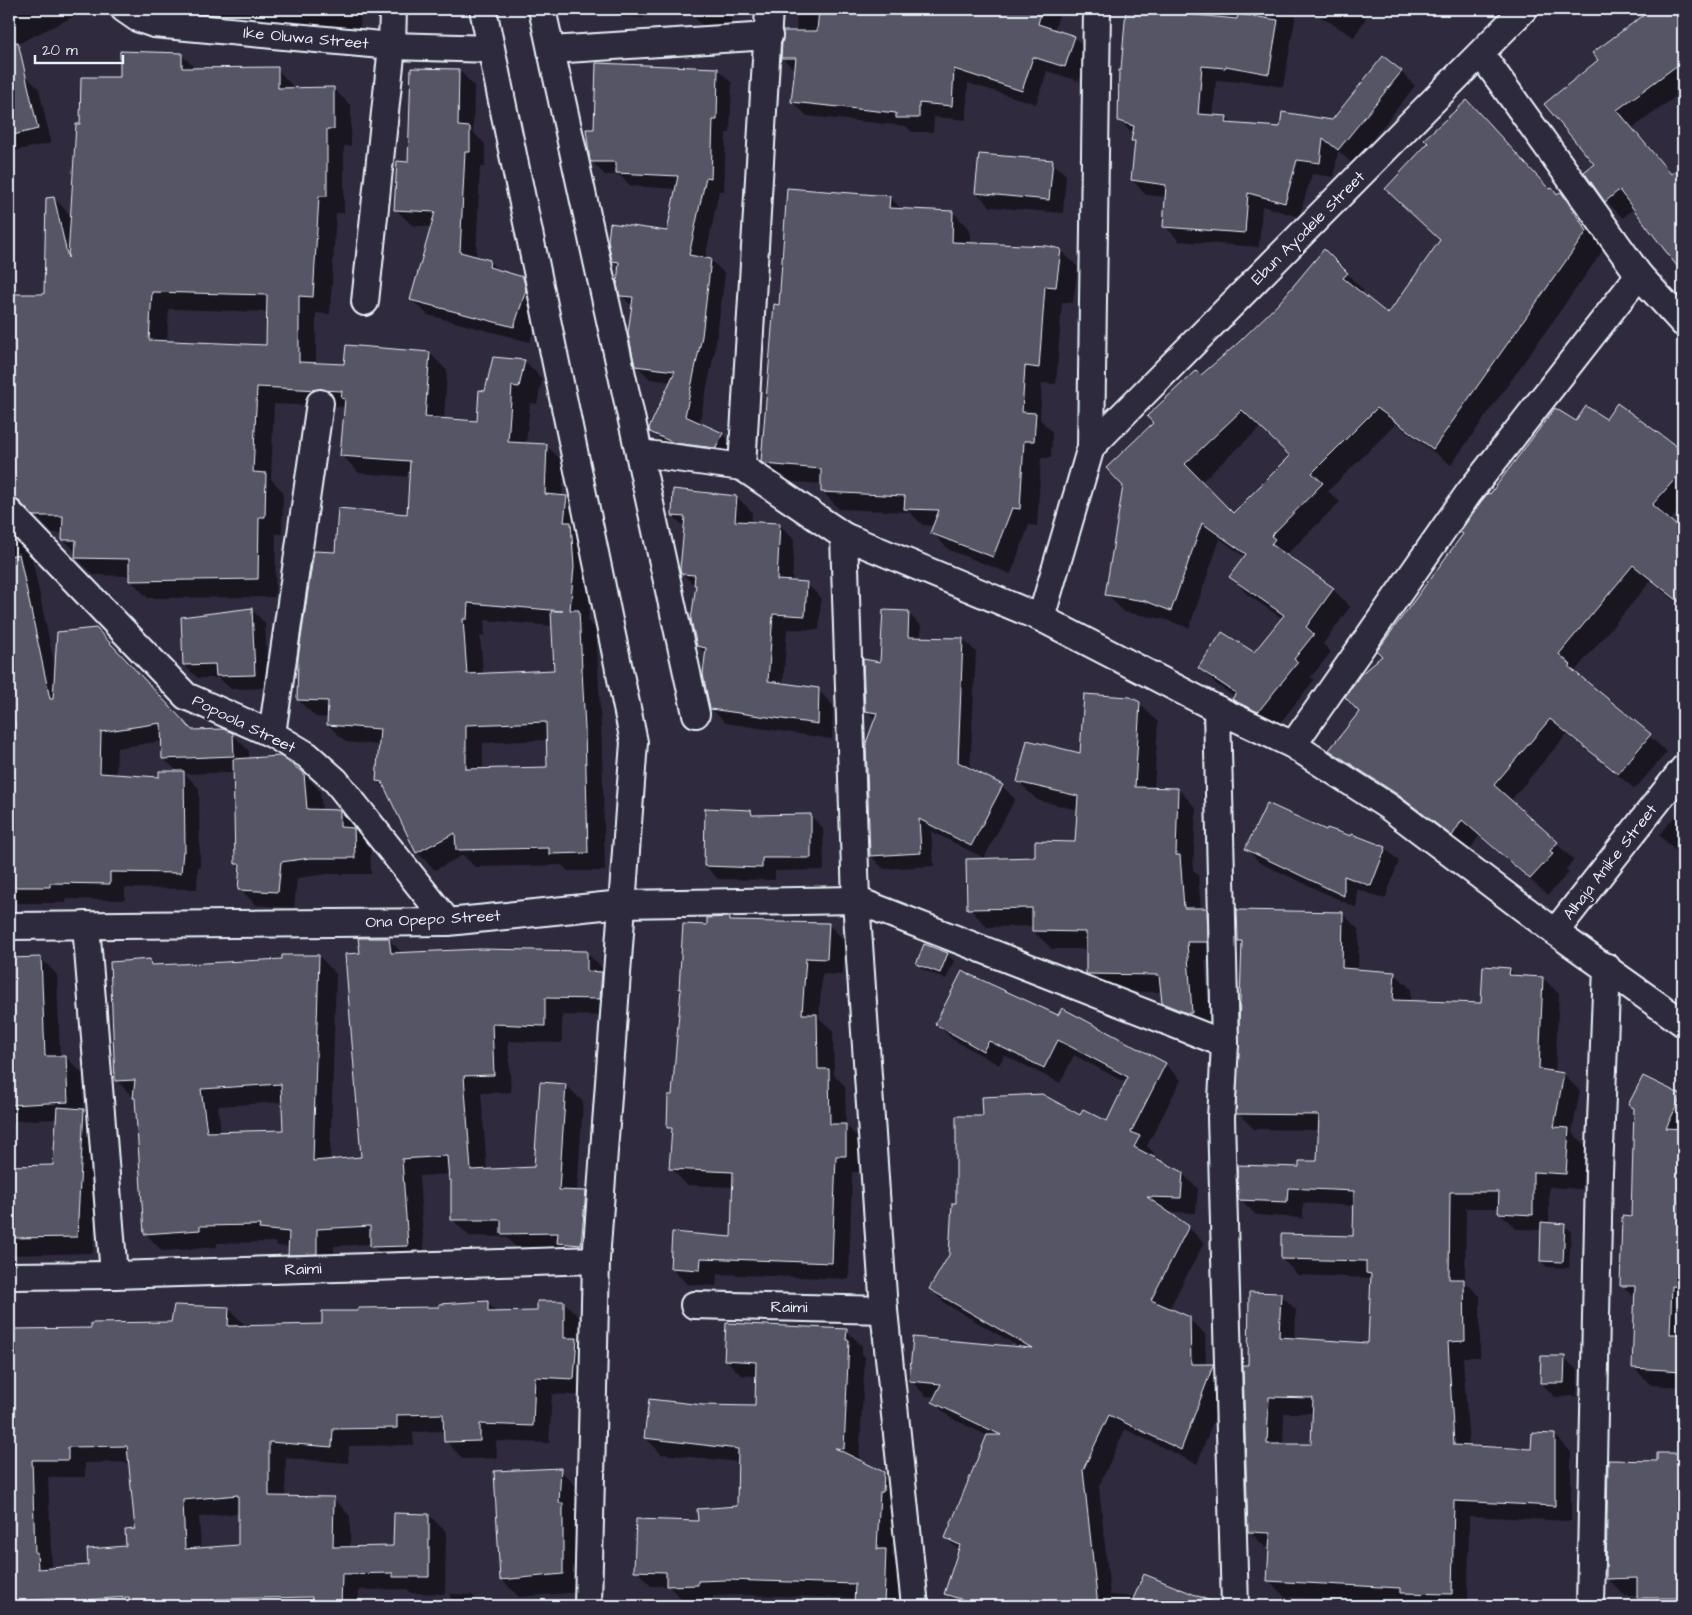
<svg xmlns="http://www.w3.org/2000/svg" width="1692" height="1615" font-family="'Architects Daughter',sans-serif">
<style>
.shadow{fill:#0007;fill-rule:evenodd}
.building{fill:#575565;stroke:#e8f1f8;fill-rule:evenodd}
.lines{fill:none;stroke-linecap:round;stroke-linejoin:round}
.street-casing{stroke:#e8f1f8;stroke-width:30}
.street{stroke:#2f2a3d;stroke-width:26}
.labels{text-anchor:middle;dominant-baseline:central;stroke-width:5;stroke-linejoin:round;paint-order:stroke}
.street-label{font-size:16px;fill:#e8f1f8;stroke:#2f2a3d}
</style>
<rect width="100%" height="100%" fill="#2f2a3d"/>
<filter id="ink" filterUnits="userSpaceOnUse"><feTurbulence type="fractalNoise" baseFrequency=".02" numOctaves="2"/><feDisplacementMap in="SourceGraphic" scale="10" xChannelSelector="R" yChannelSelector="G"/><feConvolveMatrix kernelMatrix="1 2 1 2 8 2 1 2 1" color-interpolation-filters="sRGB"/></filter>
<g filter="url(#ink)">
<g class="shadow">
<path d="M9 9H74L77 15 9 48Z"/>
<path d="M177 9H361L360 29 308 26 191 25Z"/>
<path d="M558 9H731V25H702L690 13 644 14V18L568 13Z"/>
<path d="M797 9H1061L1054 31 1074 37 1089 51 1079 81 1047 71 1036 104 968 83 966 120 934 117 933 132H912L906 126 807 116 793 102 796 71 782 58 796 33Z"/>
<path d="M1127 9 1156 11V9H1297L1283 87 1240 80V82L1216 80 1213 116 1226 117 1234 125 1281 128 1332 121 1401 72 1415 86 1353 164 1338 151 1334 177 1312 174 1299 217 1262 206 1259 247 1179 241 1165 226 1167 197 1146 195 1132 180 1136 144 1133 141 1134 135 1119 120Z"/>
<path d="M1308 9H1360L1358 10 1366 18 1354 37Z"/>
<path d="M1654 9H1683V91L1633 128 1673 175 1683 167V271L1634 208 1623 218 1606 201 1595 164 1600 61 1594 53Z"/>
<path d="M182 55 196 69H277L295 89 333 88 351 106V146H344V213H336L330 314 316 313V364L345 365 430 353 447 371 444 420 478 423 494 359 525 361 542 379 537 404 530 403 526 444 546 445 564 463 562 497H567L584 515 592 585 588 621 596 629 602 748 605 871H568L562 865 475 867 463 855 435 870 417 852 388 792 377 781 380 745 346 742 328 725V718L316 717 298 700 336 553 409 515 411 477 359 473 342 455 346 407 274 404 271 479 283 492 282 534H276L275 597 148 598 130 580V576L94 575 76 558 77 553 63 539V533H52L28 508 18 489 9 480V295H46L54 198 72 217 81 125 121 79ZM169 309 268 312V347L167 342ZM485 620 553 626 556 671 483 674 480 636H484ZM548 740V769L483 770V743Z"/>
<path d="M459 70 474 86 473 132 485 144V167H480L476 258 490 262 500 272 522 278 538 294 541 306 530 342 428 315 412 300 432 227 412 225 396 210 409 163Z"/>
<path d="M718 70 732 83 730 133H726L724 191H719L705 259 711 260 725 274 715 350 699 424 723 434 736 448 730 461 665 445 651 431 672 382 650 379 636 365 633 307 621 295 620 267 613 261 668 233 677 189 631 186 619 175H605L591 161 596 130Z"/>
<path d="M25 75 39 89 51 143 9 152V79Z"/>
<path d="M1467 101 1550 190 1551 189 1558 196 1561 193 1578 211 1604 249 1451 465 1396 424 1328 491 1340 502 1288 553 1292 557 1290 559 1333 589 1350 607 1323 644 1331 652 1311 677 1314 680 1276 728 1251 716 1234 698 1235 697 1217 685 1200 668 1254 654 1283 619 1248 595 1231 577 1245 557 1220 539 1189 628 1164 619 1124 612 1107 594 1201 377 1239 344 1280 304 1324 251 1364 291 1361 294 1388 316 1441 240ZM1261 427 1291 456 1234 515 1201 482Z"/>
<path d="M1052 162 1066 175 1063 213 991 207 977 193Z"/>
<path d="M890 197 902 210 953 212 970 230V244L1060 250 1078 267 1073 303 1062 302 1056 384 1042 383 1040 419 1052 432 1051 458H1041L1037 526 1029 525 1011 574 949 550 932 532 934 526 923 525 909 512 839 509 822 491V484L783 481 762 461 780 306Z"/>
<path d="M1617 405 1683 452V506L1670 521 1683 533V608L1651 581 1575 671 1667 752 1635 789 1567 734 1510 801 1574 860 1566 869 1569 872 1548 895 1479 836 1469 851 1347 767 1331 750 1360 712 1383 656 1490 496 1576 423 1606 420Z"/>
<path d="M737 497 752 512 751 523 779 524 794 539 792 582 806 583 821 598 819 630 787 629 783 685 818 690 833 705 832 739 726 723 711 708 707 655 698 646 697 588 682 573 686 528 673 516Z"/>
<path d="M9 535 32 558 55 668 193 732 232 734 249 751V759L304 774 320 791 322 811H339L370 846 371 874H327L297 878 294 908 256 905 240 889 241 869 236 863 234 772 185 774 199 788 200 867H198L197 889 125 888V900L66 899V903H15L9 900ZM163 741V758L178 772 161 778 116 776 117 748Z"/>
<path d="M251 609 265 623 268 688 231 689 219 678H198L184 665Z"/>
<path d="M908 613 921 626V638L963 639 976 652 970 770 1002 786 1015 799 984 858 931 831 934 866 884 869 871 856 876 720 866 710 881 664Z"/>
<path d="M1139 703 1158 722 1154 789H1178L1196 808 1193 870 1198 875 1201 909H1206L1224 928 1225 960H1205L1210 1030 1181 1021 1163 1003 1162 992 1106 991 1087 973V949H1052L1033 931V926L987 927 969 908 1036 859 1076 843 1078 810 1037 800 1019 782 1082 754Z"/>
<path d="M1683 807V858L1659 835Z"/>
<path d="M751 811 756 816 810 815 823 828 824 870 775 871V880L718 879 705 866Z"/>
<path d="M1327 832 1385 848 1399 861 1385 899 1357 889V908L1260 863 1247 849Z"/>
<path d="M1343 914 1359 930 1358 971 1394 973 1411 989 1410 1002 1482 1004 1509 969 1517 977 1543 978 1559 994 1555 1073 1564 1075 1580 1091 1572 1132 1585 1145 1582 1189 1549 1187V1224L1564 1225 1571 1231 1569 1268 1547 1267 1541 1261 1542 1230 1516 1229 1500 1213V1208H1466L1465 1282 1480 1296V1357H1463L1469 1447 1532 1450 1555 1435 1571 1452V1521L1469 1516 1468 1606H1335V1599L1285 1597 1269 1581 1270 1548 1265 1547 1249 1531V1367L1280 1294 1296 1310 1295 1340 1369 1345 1372 1278 1298 1275 1282 1259 1354 1237 1355 1206 1303 1203V1218L1256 1215 1240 1199 1300 1168 1318 1163 1320 1130 1254 1129 1238 1113 1243 945 1239 941ZM1284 1413H1313L1312 1445H1283Z"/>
<path d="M730 918 734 922 828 924 845 941 843 975 822 974 819 1018 833 1031 834 1075 845 1086 846 1125 862 1142V1172H852L849 1279 717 1274 716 1286 687 1284 671 1268 732 1238 734 1187 687 1185 671 1168 673 1132 668 1127 708 926Z"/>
<path d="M388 939 403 954 586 952 604 970 617 1016 562 1015V1043L508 1041 511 1092 481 1093 487 1170 535 1169 566 1085 583 1102 577 1192 585 1193 603 1210 598 1262 520 1251 506 1237 469 1236 452 1219V1181L450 1174 419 1176 425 1263H388L371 1244 334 1246V1271H307L289 1254 290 1247 278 1246 274 1242 217 1243V1247L162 1251 145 1233 136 1100 116 1080 150 961 155 966 319 956 336 974 330 1161 362 1159 361 954ZM283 1102 284 1132 221 1133 218 1106Z"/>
<path d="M947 954 954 961 946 979 924 970 917 964Z"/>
<path d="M41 958 57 975 60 1057H66L82 1073 84 1111 100 1126 93 1253 9 1255V1139L10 1167 54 1166 57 1119 14 1121V1125H9V959Z"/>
<path d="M963 972 1165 1064 1181 1080 1147 1146 1154 1153 1152 1157 1182 1173 1198 1189 1196 1213 1167 1212 1188 1227 1204 1243 1169 1309 1189 1319 1205 1334 1206 1365H1213L1228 1382 1197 1464 1125 1429 1099 1486 1110 1595 1136 1597 1193 1606H958L945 1593 960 1551 946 1538 988 1436 949 1417 934 1402 936 1397 926 1396 911 1381 1023 1349 946 1304 930 1289 950 1255 957 1204 984 1117H1081L1107 1122 1126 1083 1074 1055 1060 1083 1004 1055 999 1065 952 1039 937 1024Z"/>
<path d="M1643 1077 1683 1097V1387L1651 1385 1633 1367 1636 1299 1622 1285 1633 1218 1635 1111 1630 1105Z"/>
<path d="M564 1302 581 1319V1344L593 1357 591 1396 552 1394 549 1443 496 1441 497 1458 463 1459 446 1441 445 1431 413 1432 414 1445 349 1446 348 1463 286 1458 285 1498H333L350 1516V1548L395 1547 429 1515 446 1532 445 1594 411 1593 407 1589 359 1590 358 1606H9V1361L93 1330 172 1323 229 1309 246 1326 323 1325 487 1303 498 1313 538 1312ZM130 1462 137 1530 127 1547 90 1566 52 1569 48 1477H85V1463ZM239 1513 240 1547 201 1549 199 1517Z"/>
<path d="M847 1331 862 1346V1354L865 1357 859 1461 884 1473 899 1488 895 1506 892 1556 901 1566 900 1606H855L856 1598 742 1595 713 1596V1600L683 1601 669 1586H651L636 1570 699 1522 738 1508 739 1462 661 1454 646 1438 703 1406 756 1407 757 1376 741 1375 725 1359Z"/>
<path d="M1564 1358 1578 1371 1577 1396 1555 1397 1541 1383Z"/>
<path d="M1658 1454 1683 1455V1606H1648L1639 1596H1625L1607 1578 1658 1462Z"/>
<path d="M560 1470 578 1488 577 1518 581 1522 580 1592 519 1597 501 1579Z"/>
<path d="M451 1594 472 1595 478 1601V1606H451Z"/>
</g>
<g class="building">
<path d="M819 9H1042L1038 24 1075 36 1065 67 1033 57 1022 91 954 69 952 106 919 103V118H896V113L791 102 796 58H781L783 31H817Z"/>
<path d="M1126 9 1185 12V14L1237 19 1238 14 1278 20 1269 74 1226 66 1225 68 1202 66 1198 114 1227 116 1226 123 1280 127 1282 112 1332 120 1383 56 1402 71 1338 150 1323 138 1320 163 1297 160 1285 203 1248 193 1245 233 1163 227 1166 185 1131 180 1135 141H1131L1134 126 1118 121 1119 70H1121Z"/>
<path d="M1652 9H1683V61L1617 110 1671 174 1683 165V274L1619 190 1605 202 1584 172 1594 164 1544 104 1598 60 1592 53Z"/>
<path d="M18 42 38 129 9 136V43Z"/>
<path d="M120 51 182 53V68L278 67V88L334 87V129H327V196H319L313 297 299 296V362L344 364 346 345 430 352 425 417 477 421 479 390 485 391 493 357 525 360 519 387 512 386 508 442 547 444 545 494 567 496 564 522H571L574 567 570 610H579L585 729 588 853 549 854V848L456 850 455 833 416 853 382 782 376 781 380 729 327 725 328 701 297 700 298 658 314 551 335 552 338 508 407 514 410 461 340 456 345 399 341 398 342 391 257 387 253 472 266 473 265 517H259L258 579 129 581V559L75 558 76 540H62L63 516H33L19 501 9 497V294H44L46 198 54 197 68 258 76 124H80L81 77H120ZM152 292 267 295 266 345 149 340ZM468 603 563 611H551L554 670 467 674 463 619H467ZM546 722 547 767 466 769V725Z"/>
<path d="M596 63 718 68 717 120H713L711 178 706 177 689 255 711 259 702 336 685 416 723 433 716 448 674 443 650 432 649 428 675 371 635 366 628 333 633 297 620 296 617 285 619 262 612 261 608 241 610 223 667 231 678 176 616 173V162H590L586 129H594Z"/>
<path d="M411 68 459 69 458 126 470 127V152H465L460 252 490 260 489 267 523 277 526 290 514 327 410 300 435 212 394 210 397 161 408 162Z"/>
<path d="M1467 100 1549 189 1552 188 1557 195 1561 192 1587 231 1433 449 1377 408 1312 473 1323 483 1271 536 1275 539 1271 544 1334 588 1306 627 1314 634 1294 659 1298 662 1258 712 1235 701 1232 699 1236 693 1198 668 1222 632 1254 652 1284 615 1229 577 1246 554 1202 523 1171 611 1145 601 1105 595 1123 486 1106 468 1153 423 1147 416 1196 370 1201 375 1238 343 1279 303 1324 249 1348 273 1343 278 1388 314 1440 240 1385 189 1428 143 1424 139ZM1242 410 1290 456 1233 513 1185 464Z"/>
<path d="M979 154 1053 160 1049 200 975 193Z"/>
<path d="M787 188 890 196 889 208 953 211 952 242 1047 246 1061 249 1056 287 1045 286 1039 368 1025 366 1022 412 1036 413 1034 441H1024L1020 509 1012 508 993 557 930 533 939 510 904 509 905 496 821 492V469L764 464 761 462 774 304 779 305Z"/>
<path d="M1617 403 1683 451V470L1652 505 1683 531V605L1633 565 1559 654 1571 665 1569 667 1651 734 1618 774 1550 719 1494 785 1558 842 1550 851 1553 854 1530 879 1462 820 1452 836 1397 794 1329 750 1359 712 1345 697 1361 674 1382 656 1377 651 1463 534 1460 532 1480 503 1488 493 1490 494 1555 408 1576 421 1586 406 1606 419Z"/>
<path d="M673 489 737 496 735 521 780 523 777 580 807 582 805 616 773 614 768 681 819 688 818 724 710 709 703 674 706 648 697 646 691 620 696 585H694L695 575 681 574 680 569 685 517 672 516Z"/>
<path d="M19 554 50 699H53L57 632 96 628 192 730 223 729 233 733 234 756 162 759 161 723 101 732 100 773 159 777V771H184L185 851H183L181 873 110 872V884L50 883V887H9V825L14 826 15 722H9V556Z"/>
<path d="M252 608 255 675 216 676 215 664 183 665 181 617Z"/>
<path d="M883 610 909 611 908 637 963 638 958 762 1003 785 971 846 919 819 921 853 870 856 866 743 877 713 865 711 863 659 880 662Z"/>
<path d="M1084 694 1130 697 1140 702 1135 787 1178 788 1176 855H1180L1184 908H1207L1208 942H1187L1192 1013H1187L1162 1003 1159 975 1086 974V932L1032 931V908L967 909 966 859 1035 857V841L1075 842 1078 796 1017 782 1027 740 1080 753Z"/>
<path d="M280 756 304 773 307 809 340 810V827L354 828 355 858H310L281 862 278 892 238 890 240 864H235L233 759Z"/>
<path d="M1267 803 1326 830 1327 828 1351 836 1352 834 1386 847 1371 886 1344 876V896L1245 849Z"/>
<path d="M705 808 751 810 752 815 811 814V858H762V868L704 866Z"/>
<path d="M1237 908V910L1343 912 1342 968 1395 972 1393 1000 1481 1003 1483 966 1510 968 1509 975 1543 977 1539 1069 1564 1073 1554 1127 1569 1128 1566 1174 1533 1172V1215L1498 1213 1499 1192H1450L1449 1279H1464L1465 1341 1448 1342 1454 1445 1531 1449 1532 1433 1555 1434V1506L1454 1501 1452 1594 1400 1593V1588L1267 1581 1270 1533 1248 1532 1243 1365H1248L1249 1292 1281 1293 1279 1337 1368 1343 1371 1274 1366 1273V1261L1281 1259V1234L1353 1236 1354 1191 1288 1188 1287 1202 1238 1200 1237 1165 1299 1167V1161H1317L1319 1115 1236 1114 1242 941H1238ZM1269 1397 1313 1398 1311 1444H1267Z"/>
<path d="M730 917V921L829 923 827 959 806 958 802 1014H817L818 1069H829L830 1124H846V1156H836L832 1263 701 1258 700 1270 670 1268 672 1232 731 1237 733 1172 669 1169 672 1128H667L668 1095H672L681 989H679L683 924 707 925V918Z"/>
<path d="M358 938H389L391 953 480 949 587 951V971L602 972 600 999 545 998V1026L492 1024 494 1075 464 1076 471 1170 534 1167 540 1082 566 1084 559 1190 586 1191 581 1245 557 1243 558 1233 501 1234V1220H451V1180H449L447 1156 402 1159 408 1246 370 1247V1226L317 1229V1254L288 1255 289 1232 259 1229 260 1225 200 1226V1230L144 1234 135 1098H133L135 1080 115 1081 110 962 150 959 151 965 205 963 282 959V955H319L313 1161 361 1157 345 954 360 953ZM281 1084 283 1130 207 1132 201 1089Z"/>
<path d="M924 944 948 953 940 973 916 964Z"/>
<path d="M41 957 45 1056H66L68 1102 9 1105V958Z"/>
<path d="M962 971 1058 1015 1062 1008 1166 1063 1131 1132 1140 1136 1134 1147 1183 1172 1181 1198 1147 1197 1189 1226 1151 1300 1190 1317 1191 1364H1213V1366L1181 1450 1109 1415 1083 1470 1098 1606H983L944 1594 960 1545 945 1538 987 1435H1001L932 1402 941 1384 909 1381 913 1337 1032 1348 929 1289 949 1255 952 1203H956V1116H983L982 1097 1042 1094 1080 1115 1083 1109 1107 1121 1128 1077 1058 1040 1044 1068 989 1041 983 1051 935 1024Z"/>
<path d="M1643 1076 1682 1095 1666 1128 1683 1129V1287L1672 1286 1670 1334H1683V1371L1632 1368 1635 1286H1620L1622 1216 1631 1217 1634 1108 1628 1105Z"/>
<path d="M57 1107 84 1109 77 1237 11 1238 9 1166 53 1165Z"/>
<path d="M1541 1222 1565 1224 1563 1262 1540 1261Z"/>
<path d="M488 1301V1312L537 1311V1301H564V1338H577L574 1379 535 1377 533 1426 480 1424V1441L444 1442 443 1414 397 1415V1428L333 1429 332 1447 269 1442V1496L334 1497 333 1547 393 1546 394 1513 429 1514V1577H393V1573L342 1574 341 1606H311L312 1597 216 1599V1606H129V1597L54 1602V1599L9 1601V1403H13L12 1329 91 1328V1323L171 1322 174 1305 229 1307 228 1326 322 1324V1311H358V1308L439 1307V1304ZM127 1446 135 1529 125 1530 126 1546 87 1549 88 1565 38 1569 37 1552 35 1553 32 1460H68V1447ZM238 1495V1545L185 1549 183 1500Z"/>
<path d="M726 1323 847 1329 846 1340H849L844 1449 835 1448 884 1472 883 1492H880L877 1549H886L884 1606H854L855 1584 726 1580 698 1581V1585L666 1586V1572L634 1571 636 1519 698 1521 697 1509 737 1506 738 1449 644 1438 649 1399 703 1405 755 1406 756 1362 724 1360Z"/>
<path d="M1541 1356H1565L1564 1383H1540Z"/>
<path d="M1657 1453H1683V1598H1637V1578L1606 1579 1608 1460 1657 1461Z"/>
<path d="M561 1468 559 1503H563V1574L500 1580 494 1471Z"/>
<path d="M1144 1574 1220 1605V1606H1130Z"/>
</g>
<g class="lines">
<g class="street-casing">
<g id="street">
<path d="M124 9 137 18 154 24 392 46 491 49"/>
<path d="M483 9 634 742 596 1260 588 1606"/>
<path d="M542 9C592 244 646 479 696 714"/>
<path d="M769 9 742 467 844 536 1041 618 1217 709 1293 745 1389 807 1555 932 1683 1023"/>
<path d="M551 50 769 36"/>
<path d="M1481 54 1639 275 1683 323"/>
<path d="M365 302 392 46 393 9"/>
<path d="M1091 447 1524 9"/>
<path d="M640 453 742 467"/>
<path d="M9 512 186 696 272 734 307 755 336 781 448 922"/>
<path d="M844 536 856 900 884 1310 915 1606"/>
<path d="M1041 618 1091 447 1097 9"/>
<path d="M1217 709 1225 1044 1221 1118 1235 1606"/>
<path d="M272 734 320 403"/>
<path d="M1293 745 1468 494 1639 275"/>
<path d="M86 925 114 1275"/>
<path d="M9 926 448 922 622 904 856 900 1225 1044"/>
<path d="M1555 932 1683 769"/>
<path d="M9 1276 114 1275 596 1260"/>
<path d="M694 1305 884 1310"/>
<path d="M1590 1606 1599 1173 1607 967"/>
</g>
</g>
<use href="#street" class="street"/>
</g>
</g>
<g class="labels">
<g class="street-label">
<text transform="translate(306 38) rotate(5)">Ike Oluwa Street</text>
<text transform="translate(1308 228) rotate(-45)">Ebun Ayodele Street</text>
<text transform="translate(244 724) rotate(26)">Popoola Street</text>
<text transform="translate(1610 862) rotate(-52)">Alhaja Anike Street</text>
<text transform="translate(433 919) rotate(-3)">Ona Opepo Street</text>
<text transform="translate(303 1269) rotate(-2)">Raimi</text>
<text transform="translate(789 1307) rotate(1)">Raimi</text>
</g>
</g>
<rect width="1692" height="1615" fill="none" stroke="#2f2a3d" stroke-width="30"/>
<rect x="15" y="15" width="1662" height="1585" fill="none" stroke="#e8f1f8" stroke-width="2" filter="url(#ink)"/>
<path d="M35 55v8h88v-8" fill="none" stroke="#e8f1f8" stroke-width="2.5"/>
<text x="42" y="55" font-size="15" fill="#e8f1f8" stroke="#2f2a3d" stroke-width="4" paint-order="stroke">20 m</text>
</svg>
